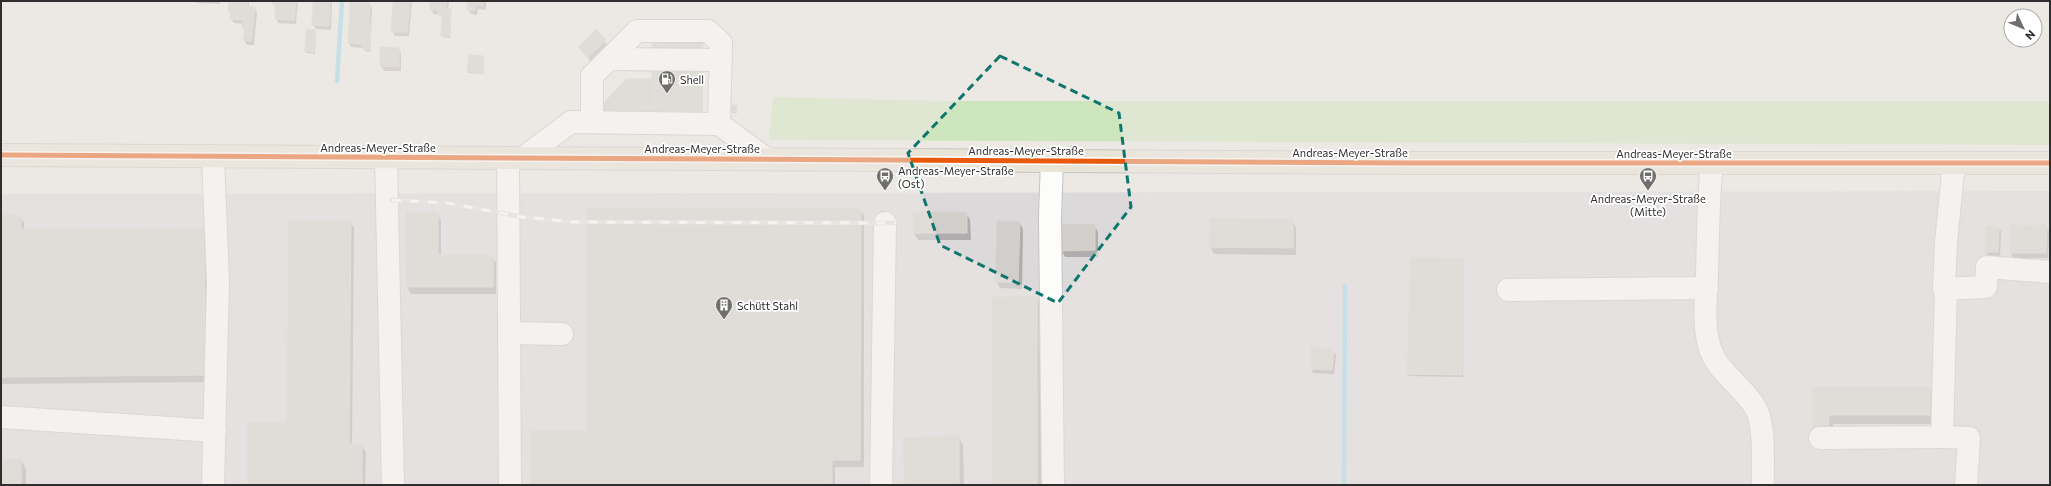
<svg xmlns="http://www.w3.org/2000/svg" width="2051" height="486" font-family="Commissioner,sans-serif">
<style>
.industrial{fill:#dcd9db}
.green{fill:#cee6be}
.shadow{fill:#0003}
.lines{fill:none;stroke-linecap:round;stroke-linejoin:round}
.stream{stroke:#99d6ec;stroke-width:4.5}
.building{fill:#d1cecb;stroke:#d7d4d0}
.minor-casing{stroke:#c5c4c5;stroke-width:24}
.major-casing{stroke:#c6c5c4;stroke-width:24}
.minor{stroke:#fcfcfb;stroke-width:22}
.major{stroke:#e8e4d6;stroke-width:22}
.rail-casing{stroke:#dfdfe1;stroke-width:4.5}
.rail{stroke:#fff;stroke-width:3;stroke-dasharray:9;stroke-linecap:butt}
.cycleway-casing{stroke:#fff;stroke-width:8}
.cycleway{stroke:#e8590c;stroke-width:5}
.marked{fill:none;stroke:#0f766e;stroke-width:3;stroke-dasharray:8 5;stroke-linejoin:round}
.labels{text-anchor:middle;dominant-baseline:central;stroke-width:3.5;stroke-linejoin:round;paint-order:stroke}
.poi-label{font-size:11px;fill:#2e2e2e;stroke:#fff;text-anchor:start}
.street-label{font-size:11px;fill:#2e2e2e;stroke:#fff}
</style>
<rect width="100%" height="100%" fill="#ece8e4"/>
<path class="industrial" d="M2050 191V485H1V194Z"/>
<path class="green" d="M773 97 942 101H2050V145L769 140Z"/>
<g class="shadow">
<path d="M195 1H220V4L196 3Z"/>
<path d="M230 1H249V8H255L257 13 254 45H247L244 40 245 33 243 28V24L234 23 231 19 229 10Z"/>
<path d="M275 1H298L296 24 278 23 276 18Z"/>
<path d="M314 1H332L331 30 316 29 313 25Z"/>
<path d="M394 1H412L409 36H395L392 31Z"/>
<path d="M431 1H449L448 10 451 12 450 38 443 37 442 35 443 16 434 14 431 10Z"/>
<path d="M469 1H486V10L478 9 477 15 471 14 468 9Z"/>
<path d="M370 4 372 9 370 52 365 51 364 48 351 47 349 43Z"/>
<path d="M307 30 315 31 316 33 315 54 307 53 306 51Z"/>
<path d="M596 31 608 46 591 62 579 47Z"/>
<path d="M702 41 703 132 639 121 653 80Z"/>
<path d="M399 49 401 54V71H384L381 66Z"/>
<path d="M484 57 483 74 469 73 468 71Z"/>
<path d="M736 106 737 113H733L731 111Z"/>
<path d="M860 209 864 216V467H835V485H531L588 432Z"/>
<path d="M437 213 441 220V256H492L496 263V294H411L407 287Z"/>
<path d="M914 213H966L970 220 971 240H918L914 233Z"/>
<path d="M1 216H20L24 223V230L204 229 208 236V382L1 384Z"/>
<path d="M1211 219 1292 220 1296 227V255L1214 254 1210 247Z"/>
<path d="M350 221 354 228 352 445H361L366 452 365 485H248L288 424Z"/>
<path d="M1019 222 1023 229 1022 289 1000 288 996 281Z"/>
<path d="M1094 225 1098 232V257H1065L1061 250Z"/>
<path d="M2046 226 2049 231 2048 258H2014L2011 253Z"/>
<path d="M1998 227 2001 231 2000 257 1988 256 1986 252Z"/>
<path d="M1464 259 1463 377 1409 376 1408 374Z"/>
<path d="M1037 297 1041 304V485H993Z"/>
<path d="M1333 350 1336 355 1334 374 1313 373 1311 368Z"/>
<path d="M1813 388H1929L1935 398V424H1833V438H1818L1813 429Z"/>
<path d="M958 436 963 445 964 485H905Z"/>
<path d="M1 460H21L26 469V485H1Z"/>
</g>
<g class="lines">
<g class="stream">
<path d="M337 81 342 1"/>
<path d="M1344 485 1345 286"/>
</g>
</g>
<g class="building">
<path d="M229 1H247L245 20 230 19 231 11H228Z"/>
<path d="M273 1H296L294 20 275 19V5H273Z"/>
<path d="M313 1H330L329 26 312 25Z"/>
<path d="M393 1H410L407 32H391Z"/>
<rect x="430" y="1" width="16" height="9"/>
<path d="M468 1H484L483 6 475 5V10H467Z"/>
<path d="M350 2 370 3 369 26 349 24Z"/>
<path d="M246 6 255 7 251 41 243 40 245 29 242 28Z"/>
<path d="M446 9H451L450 36H441L442 15H438V10Z"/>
<path d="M349 24 364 25 363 44 348 43Z"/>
<path d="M364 25 371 26 370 50 363 49Z"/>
<path d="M306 29 316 30 314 52 305 51Z"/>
<path d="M596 29 606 40 588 58 578 47Z"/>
<path d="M652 40H703L702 130H652V112H655V79H652Z"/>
<path d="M380 47 399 48V67L380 66Z"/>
<path d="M469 55 484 56 483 73 467 71Z"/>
<path d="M626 79H655V112L646 111 638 119 615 120 600 107Z"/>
<path d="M731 105H737L736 112 730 111Z"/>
<path d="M587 208H861L860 460H832V485H530V431H587Z"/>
<path d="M406 212H438V255H493V287H406Z"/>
<rect x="913" y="212" width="54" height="21"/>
<path d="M1 215H21V229L204 228 205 375 1 377Z"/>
<path d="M1210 218 1293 219V248L1209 247Z"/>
<path d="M288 220H351L349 444H362V485H247V423H287Z"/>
<path d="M997 221H1020L1018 282H995Z"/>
<path d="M1060 224H1095V250L1060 251Z"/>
<rect x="2010" y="225" width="12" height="28"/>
<path d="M2022 225H2035L2034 253H2022Z"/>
<path d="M2035 225H2047L2046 253H2034Z"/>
<path d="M1985 226H1999L1998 252H1985Z"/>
<path d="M1410 257 1464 258 1462 375 1407 374Z"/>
<path d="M1037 296V485H992V297Z"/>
<path d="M1311 347 1334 349 1332 370 1310 369Z"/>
<path d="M1812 387H1930V415H1829L1828 429H1812Z"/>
<path d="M959 435V485H904L903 438Z"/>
<rect x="1" y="459" width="20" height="26"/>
</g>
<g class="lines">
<g class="minor-casing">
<g id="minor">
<path d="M609 59 721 60"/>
<path d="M592 122V76L637 31H708L721 43 719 124"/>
<path d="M213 156 218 282 213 485"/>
<path d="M386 157 393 485"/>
<path d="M508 158 510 485"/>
<path d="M523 158 571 122 719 124 765 158"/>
<path d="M1052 160 1050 217 1053 485"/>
<path d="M1712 163C1708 200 1708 237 1707 275 1706 297 1703 323 1709 345 1716 372 1741 384 1755 407 1766 426 1762 463 1763 485"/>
<path d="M1954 163 1946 242 1944 289 1986 287 1987 267 2050 272"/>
<path d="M1508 290 1707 288"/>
<path d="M509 333 562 334"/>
<path d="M1 417 215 431"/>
<path d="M1942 437 1969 438 1966 485"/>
<path d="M1820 438 1942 437 1946 289"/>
<path d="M881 485 885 223"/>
</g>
</g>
<g class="major-casing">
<path id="major" d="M1 155 1406 163H2050"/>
</g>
<use href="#minor" class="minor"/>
<use href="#major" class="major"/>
<g class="rail-casing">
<path id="rail" d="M392 200 447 203 522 217 573 222 896 223"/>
</g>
<use href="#rail" class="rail"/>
<g class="cycleway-casing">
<path id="cycleway" d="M1 155 1406 163H2050"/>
</g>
<use href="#cycleway" class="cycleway"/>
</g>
<path d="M0 0H2051V486H0ZM1000 56 1119 113 1131 207 1058 303 940 245 908 153Z" fill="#ece8e4" fill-opacity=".55" fill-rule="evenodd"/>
<path class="marked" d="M1000 56 1119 113 1131 207 1058 303 940 245 908 153Z"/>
<defs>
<g id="fuel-pin" transform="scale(0.9)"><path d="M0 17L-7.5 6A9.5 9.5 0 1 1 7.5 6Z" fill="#706f6e" stroke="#fff"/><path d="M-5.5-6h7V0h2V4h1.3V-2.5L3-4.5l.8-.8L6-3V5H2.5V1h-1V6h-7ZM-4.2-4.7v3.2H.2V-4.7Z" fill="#fff"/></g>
<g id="bus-pin" transform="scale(0.9)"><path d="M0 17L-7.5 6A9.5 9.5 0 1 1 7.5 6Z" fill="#706f6e" stroke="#fff"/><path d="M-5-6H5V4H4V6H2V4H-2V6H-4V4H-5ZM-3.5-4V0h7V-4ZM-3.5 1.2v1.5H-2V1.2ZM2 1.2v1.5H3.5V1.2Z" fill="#fff"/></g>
<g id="building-pin" transform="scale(0.9)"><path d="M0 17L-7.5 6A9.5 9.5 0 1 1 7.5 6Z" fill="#706f6e" stroke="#fff"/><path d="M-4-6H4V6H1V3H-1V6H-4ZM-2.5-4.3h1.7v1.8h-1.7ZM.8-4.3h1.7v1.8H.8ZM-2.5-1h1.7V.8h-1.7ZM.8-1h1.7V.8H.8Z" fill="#fff"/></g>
</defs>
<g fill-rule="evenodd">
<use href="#fuel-pin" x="667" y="79"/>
<use href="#bus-pin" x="885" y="176"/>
<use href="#bus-pin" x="1648" y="176"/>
<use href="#building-pin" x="724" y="305"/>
</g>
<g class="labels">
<g class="poi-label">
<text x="680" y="79">Shell</text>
<text x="898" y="170">Andreas-Meyer-Straße<tspan x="898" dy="13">(Ost)</tspan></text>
<text x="1648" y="198" text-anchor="middle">Andreas-Meyer-Straße<tspan x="1648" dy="13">(Mitte)</tspan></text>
<text x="737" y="305">Schütt Stahl</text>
</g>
<g class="street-label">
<text x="378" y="147">Andreas-Meyer-Straße</text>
<text x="702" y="148">Andreas-Meyer-Straße</text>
<text x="1026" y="150">Andreas-Meyer-Straße</text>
<text x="1350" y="152">Andreas-Meyer-Straße</text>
<text x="1674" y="153">Andreas-Meyer-Straße</text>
</g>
</g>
<rect width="2051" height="486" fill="none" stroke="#2e2e2e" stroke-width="4"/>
<g transform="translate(2023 28) rotate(134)"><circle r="19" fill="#ffffff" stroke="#ababab"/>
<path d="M0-3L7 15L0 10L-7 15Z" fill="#706f6e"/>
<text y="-6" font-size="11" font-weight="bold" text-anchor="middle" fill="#2e2e2e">N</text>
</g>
</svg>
